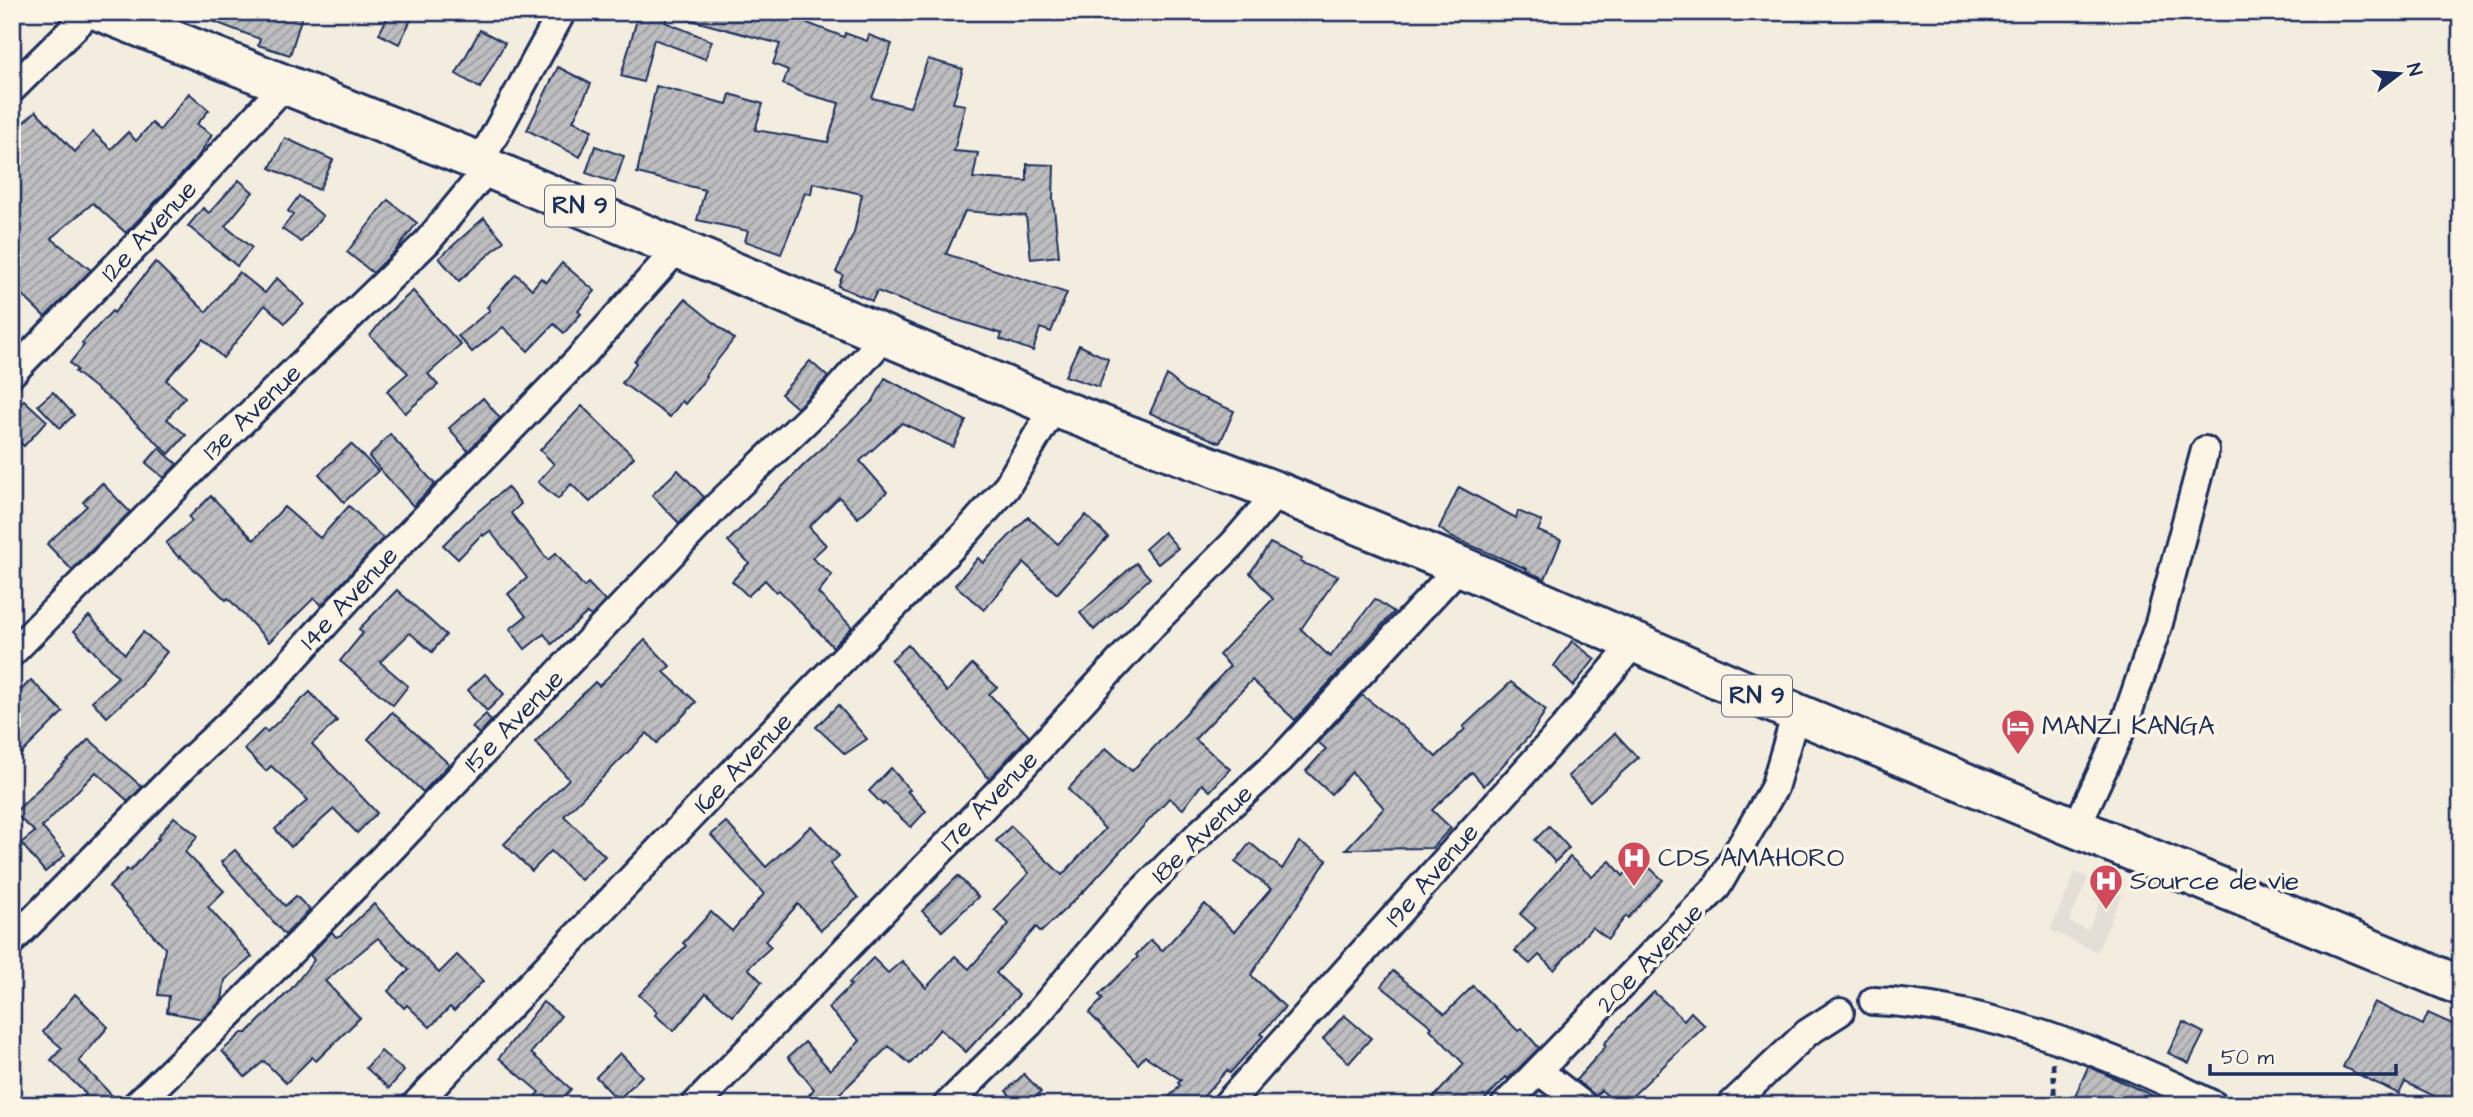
<svg xmlns="http://www.w3.org/2000/svg" width="2473" height="1117" font-family="'Architects Daughter',sans-serif">
<style>
.built{fill:#e3dfd6}
.building{fill:url(#building-hatch);stroke:#1b2f5e;stroke-width:2}
.lines{fill:none;stroke-linecap:round;stroke-linejoin:round}
.minor-casing{stroke:#1b2f5e;stroke-width:32}
.primary-casing{stroke:#1b2f5e;stroke-width:44}
.path{stroke:#1b2f5e;stroke-width:4.5;stroke-dasharray:7 5;stroke-linecap:butt}
.minor{stroke:#fcf5e5;stroke-width:26}
.primary{stroke:#fcf5e5;stroke-width:38}
.labels{text-anchor:middle;dominant-baseline:central;stroke-width:7;stroke-linejoin:round;paint-order:stroke}
.shield{fill:#fcf5e5;stroke:#5e6a86;stroke-width:2}
.shield-label{font-size:24px;font-weight:bold;fill:#1b2f5e}
.street-label{font-size:26px;fill:#1b2f5e;stroke:#fcf5e5}
.poi-label{font-size:26px;fill:#1b2f5e;stroke:#fcf5e5;text-anchor:start}
</style>
<defs>
<pattern id="building-hatch" width="6" height="6" patternUnits="userSpaceOnUse" patternTransform="scale(1.75)"><rect width="6" height="6" fill="#bebec0"/><path d="M-1 1l2-2M0 6l6-6M5 7l2-2" fill="none" stroke="#9a9b9f"/></pattern>
</defs>
<rect width="100%" height="100%" fill="#f3ede0"/>
<filter id="ink" filterUnits="userSpaceOnUse"><feTurbulence type="fractalNoise" baseFrequency=".0143" numOctaves="2"/><feDisplacementMap in="SourceGraphic" scale="14" xChannelSelector="R" yChannelSelector="G"/><feConvolveMatrix kernelMatrix="1 2 1 2 8 2 1 2 1" color-interpolation-filters="sRGB"/></filter>
<g filter="url(#ink)">
<path class="built" d="M2076 872 2088 878 2069 922 2088 930 2100 902 2095 899 2101 885 2122 895 2097 952 2050 930Z"/>
<g class="building">
<path d="M194 12H291L302 16 290 55 258 45 260 39 194 14Z"/>
<path d="M390 12H415L399 44 379 34Z"/>
<path d="M639 12H670L665 22 712 41 705 59 654 39 643 82 621 76Z"/>
<path d="M687 12H736L752 17 754 12H778L844 37 845 33 867 41 869 35 892 44 872 98 910 107 928 59 963 69 953 103 965 105 954 151 978 153 973 178 1027 181V164L1054 165 1053 198 1059 256 1031 259 1026 216 965 211 946 254 1067 293 1051 332 1040 328 1033 351 1000 339 1002 334 934 313 877 291 872 301 838 286 843 275 836 272 854 233 862 194 813 183 811 194 805 193 781 254 745 241 748 231 697 220 705 190 637 173 656 86 727 104 730 94 763 104 755 130 828 142 839 103 806 94 783 84 788 70 773 64 780 44 687 19Z"/>
<path d="M480 30 505 43 480 88 456 74Z"/>
<path d="M558 67 591 84 573 121 592 130 580 157 527 130Z"/>
<path d="M189 93 209 110 197 124 212 135 197 158 126 233 93 203 51 238 91 270 45 317 12 285V133L36 111 75 152 93 132 111 149 128 132 136 141 152 123 160 130Z"/>
<path d="M285 138 333 160 319 190 270 168Z"/>
<path d="M595 146 624 156 615 183 586 173Z"/>
<path d="M239 180 253 192 225 226 252 248 237 266 188 226 203 208 209 213Z"/>
<path d="M299 196 323 216 301 242 282 229 293 215 288 211Z"/>
<path d="M388 200 417 223 396 250 373 273 347 252Z"/>
<path d="M484 218 504 241 459 281 439 258Z"/>
<path d="M155 262 206 312 239 272 265 293 277 278 304 304 285 323 265 305 223 358 203 339 166 380 185 397 167 419 186 435 169 454 112 401 75 372 77 370 70 363 84 345 82 343 112 311 114 313Z"/>
<path d="M562 263 595 291 578 311 581 314 564 333 554 324 528 351 503 327 472 352 458 336 490 310 487 307 516 274 532 289 541 278 546 283Z"/>
<path d="M413 291 461 345 428 374 438 385 405 413 387 391 408 373 370 336 387 314Z"/>
<path d="M685 299 734 339 705 376 707 377 685 404 682 401 670 417 622 383 636 363 634 361Z"/>
<path d="M1079 345 1108 359 1099 387 1065 376Z"/>
<path d="M810 361 828 377 797 408 781 394Z"/>
<path d="M1167 375 1186 391 1234 411 1220 443 1150 413Z"/>
<path d="M885 378 966 421 953 447 902 423 860 461 887 492 858 518 839 497 809 527 826 545 812 558 832 575 818 593 852 627 833 647 779 590 776 592 765 580 748 596 732 581 749 563 728 541 805 464 873 401Z"/>
<path d="M53 392 74 415 60 428 38 405Z"/>
<path d="M483 398 500 418 468 451 449 428Z"/>
<path d="M24 400 47 421 24 446 12 435V412Z"/>
<path d="M582 406 634 457 590 502 571 484 558 499 538 482 554 464 540 450Z"/>
<path d="M390 434 435 484 413 506 369 457Z"/>
<path d="M351 444 378 471 344 502 319 474Z"/>
<path d="M159 448 177 464 164 478 146 463Z"/>
<path d="M678 470 704 497 679 523 652 495Z"/>
<path d="M102 483 130 512 72 570 47 544 87 506 83 502Z"/>
<path d="M507 487 521 504 511 513 548 560 556 553 584 587 588 583 605 601 591 616 587 613 552 644 544 634 525 649 510 629 526 616 508 594 527 578 490 531 483 536 482 534 458 559 443 545 468 520Z"/>
<path d="M1459 487 1516 518 1518 511 1542 521 1538 531 1561 540 1545 579 1526 571 1527 569 1451 537 1439 528Z"/>
<path d="M211 496 254 540 284 507 320 538 349 506 383 538 322 605 314 598 269 642 228 598 226 600 180 556 179 558 166 543 192 521 189 517Z"/>
<path d="M1086 515 1108 537 1057 594 1024 563 984 610 955 585 978 558 983 563 1028 517 1058 544Z"/>
<path d="M1164 532 1178 548 1158 564 1145 549Z"/>
<path d="M1270 543 1302 559 1300 562 1338 576 1301 629 1330 657 1375 599 1394 612 1295 720 1252 680 1195 739 1230 769 1210 791 1202 784 1183 809 1169 798 1086 889 1041 932 1036 927 996 973 1019 995 966 1052 940 1029 910 1064 889 1046 828 1105H801L814 1089 788 1057 805 1042 830 1070 860 1041 828 1008 851 985 849 983 873 958 888 973 902 961 926 988 955 956 969 969 1009 924 994 909 1029 873 996 841 1011 826 1062 875 1105 829 1068 789 1106 748 1132 771 1230 666 1219 655 1273 599 1250 573Z"/>
<path d="M1136 563 1150 578 1094 630 1080 613Z"/>
<path d="M397 590 446 635 432 652 410 633 380 662 408 686 393 705 340 661 363 633 359 629Z"/>
<path d="M89 616 125 654 143 632 167 652 142 683 143 684 107 717 92 701 118 677 74 631Z"/>
<path d="M645 640 670 666 664 672 696 702 657 743 647 733 564 816 605 856 581 880 551 851 532 871 504 844 569 779 535 742 595 682 599 686Z"/>
<path d="M1572 641 1595 659 1573 686 1554 666Z"/>
<path d="M908 645 947 692 972 664 997 687 989 694 1029 736 989 779 891 660Z"/>
<path d="M485 674 504 694 487 711 468 690Z"/>
<path d="M31 680 63 712 12 763V699Z"/>
<path d="M1511 682 1546 710 1531 734 1484 786 1472 772 1432 810 1451 828 1432 848 1346 849 1384 808 1352 772 1331 794 1306 771 1326 749 1318 742 1362 695 1408 731 1436 757 1465 729 1463 727Z"/>
<path d="M310 692 337 721 312 744 377 813 357 833 334 809 291 847 275 829 308 800 271 766 266 771 244 749 264 729 267 732Z"/>
<path d="M838 705 867 739 845 754 816 727Z"/>
<path d="M392 712 449 764 423 792 368 739Z"/>
<path d="M486 714 491 721 479 734 472 727Z"/>
<path d="M1615 733 1638 758 1590 801 1568 776Z"/>
<path d="M89 739 142 787 128 801 96 772 42 827 65 855 45 872 21 843 35 832 14 813Z"/>
<path d="M891 768 910 790 907 791 926 811 911 827 884 803 883 805 869 791Z"/>
<path d="M174 817 198 836 185 852 224 891 208 907 252 957 225 980 222 1000 203 1019 167 1012 169 996 158 995 165 948 109 887 127 869 130 871 159 839 157 838Z"/>
<path d="M726 822 766 867 811 826 839 856 830 864 858 898 821 930 798 904 765 941 771 947 748 968 762 982 733 1016 706 993 674 1031 655 1015 657 1012 639 995 686 946 683 943 711 912 732 931 764 894 711 835Z"/>
<path d="M1549 826 1569 848 1555 862 1535 840Z"/>
<path d="M1299 842 1327 860 1251 975 1285 1007 1261 1034 1263 1036 1230 1073 1227 1070 1196 1105H1162L1180 1085 1178 1083 1181 1080 1145 1056 1138 1064 1089 1013 1103 999 1099 995 1138 957 1136 955 1151 940 1162 951 1205 904 1234 932 1271 889 1235 862 1250 843 1282 869Z"/>
<path d="M235 850 285 906 296 896 310 910 285 935 221 862Z"/>
<path d="M1570 857 1592 877 1610 861 1623 876 1639 858 1663 880 1628 918 1626 916 1608 939 1592 927 1554 970 1539 955 1530 964 1515 951 1536 928 1520 914Z"/>
<path d="M958 876 978 897 942 931 922 911Z"/>
<path d="M374 904 439 973 457 955 483 981 454 1011 450 1007 430 1027 407 1005 404 1008 388 991 409 970 378 938 325 981 360 1018 316 1061 312 1057 286 1083 264 1061 245 1077 222 1051 242 1033H247L291 989 314 960 310 955 332 932 336 937 341 935Z"/>
<path d="M1393 971 1445 1014 1473 986 1518 1031 1522 1028 1539 1048 1508 1079 1506 1077 1480 1105H1427L1464 1064 1430 1029 1432 1027 1381 986Z"/>
<path d="M1654 992 1684 1020 1691 1012 1705 1026 1623 1105H1618L1601 1090 1596 1096 1576 1080 1606 1046 1604 1044 1618 1028Z"/>
<path d="M75 994 108 1027 79 1061 121 1105H76L86 1094 51 1060 62 1048 43 1032Z"/>
<path d="M543 1002 561 1016 531 1053 571 1089 557 1105H528L539 1092 499 1058Z"/>
<path d="M2374 1002 2423 1025 2428 1013 2461 1028V1105H2453L2405 1082 2399 1094 2343 1067Z"/>
<path d="M1344 1015 1371 1038 1349 1063 1323 1039Z"/>
<path d="M2183 1022 2204 1033 2189 1063 2168 1053Z"/>
<path d="M381 1051 404 1071 389 1088 366 1068Z"/>
<path d="M620 1053 642 1076 618 1100 596 1077Z"/>
<path d="M2088 1067 2092 1068 2173 1105H2071Z"/>
<path d="M1024 1074 1041 1092 1028 1105H1019L1006 1091Z"/>
</g>
<g class="lines">
<g class="minor-casing">
<g id="minor">
<path d="M12 89 90 12"/>
<path d="M480 162 562 12"/>
<path d="M12 373 157 224 284 86"/>
<path d="M12 653 216 447 427 242 488 168"/>
<path d="M2076 828 2125 722 2159 623 2205 450"/>
<path d="M12 941 186 764 269 686 381 563 578 360 678 248"/>
<path d="M1873 1001C1982 1005 2117 1056 2214 1105"/>
<path d="M1539 1071 1583 1105"/>
<path d="M136 1105 231 1013 376 865 718 505 831 397 887 334"/>
<path d="M415 1105 756 748 966 533 1006 488 1054 407"/>
<path d="M695 1105 1023 766 1160 617 1233 544 1278 492"/>
<path d="M947 1105 1030 1023 1137 896 1201 832 1280 760 1460 566"/>
<path d="M1226 1105 1563 729 1635 642"/>
<path d="M1505 1105 1717 887 1774 788 1796 713"/>
<path d="M1731 1105 1807 1033 1840 1012"/>
</g>
</g>
<g class="primary-casing">
<path id="primary" d="M102 12 480 162 488 168 1054 407 1278 492 1460 566 1796 713 2461 986"/>
</g>
<path class="path" d="M2053 1063 2055 1105"/>
<use href="#minor" class="minor"/>
<use href="#primary" class="primary"/>
</g>
</g>
<defs>
<g id="hotel-pin" transform="scale(1.75)"><path d="M0 17L-7.5 6A9.5 9.5 0 1 1 7.5 6Z" fill="#d1495b" stroke="#fcf5e5"/><path d="M-6-4.5h1.5V1H6V5H4.5V3h-9V5H-6ZM-4 0a1.8 1.8 0 1 1 3.6 0ZM.5 0V-2.5h3Q6-2.5 6 0Z" fill="#fff"/></g>
<g id="hospital-pin" transform="scale(1.75)"><path d="M0 17L-7.5 6A9.5 9.5 0 1 1 7.5 6Z" fill="#d1495b" stroke="#fcf5e5"/><path d="M-5-5h3v3.5h4V-5h3V5h-3V1.5h-4V5h-3Z" fill="#fff"/></g>
</defs>
<g fill-rule="evenodd">
<use href="#hotel-pin" x="2018" y="726"/>
<use href="#hospital-pin" x="1634" y="858"/>
<use href="#hospital-pin" x="2106" y="881"/>
</g>
<g class="labels">
<g class="shield">
<rect x="545" y="185.5" width="70" height="41" rx="5"/>
<rect x="1722" y="675.5" width="70" height="41" rx="5"/>
</g>
<g class="shield-label">
<text x="580" y="206">RN 9</text>
<text x="1757" y="696">RN 9</text>
</g>
<g class="street-label">
<text transform="translate(149 231) rotate(-47)">12e Avenue</text>
<text transform="translate(252 412) rotate(-44)">13e Avenue</text>
<text transform="translate(349 598) rotate(-47)">14e Avenue</text>
<text transform="translate(514 721) rotate(-46)">15e Avenue</text>
<text transform="translate(743 763) rotate(-46)">16e Avenue</text>
<text transform="translate(989 801) rotate(-46)">17e Avenue</text>
<text transform="translate(1202 834) rotate(-44)">18e Avenue</text>
<text transform="translate(1432 875) rotate(-49)">19e Avenue</text>
<text transform="translate(1650 958) rotate(-46)">20e Avenue</text>
</g>
<g class="poi-label">
<text x="2042" y="726">MANZI KANGA</text>
<text x="1658" y="858">CDS AMAHORO</text>
<text x="2130" y="881">Source de vie</text>
</g>
</g>
<rect width="2473" height="1117" fill="none" stroke="#fcf5e5" stroke-width="42"/>
<rect x="21" y="21" width="2431" height="1075" fill="none" stroke="#1b2f5e" stroke-width="2.5" filter="url(#ink)"/>
<g transform="translate(2399 74) rotate(74)" stroke="#fcf5e5" stroke-width="5" paint-order="stroke">
<path d="M0-5L12 26L0 18L-12 26Z" fill="#1b2f5e"/>
<text y="-10" font-size="19" font-weight="bold" text-anchor="middle" fill="#1b2f5e">N</text>
</g>
<path d="M2210 1064v10h186v-10" fill="none" stroke="#1b2f5e" stroke-width="3.5"/>
<text x="2221" y="1064" font-size="21" fill="#1b2f5e" stroke="#fcf5e5" stroke-width="5" paint-order="stroke">50 m</text>
</svg>
